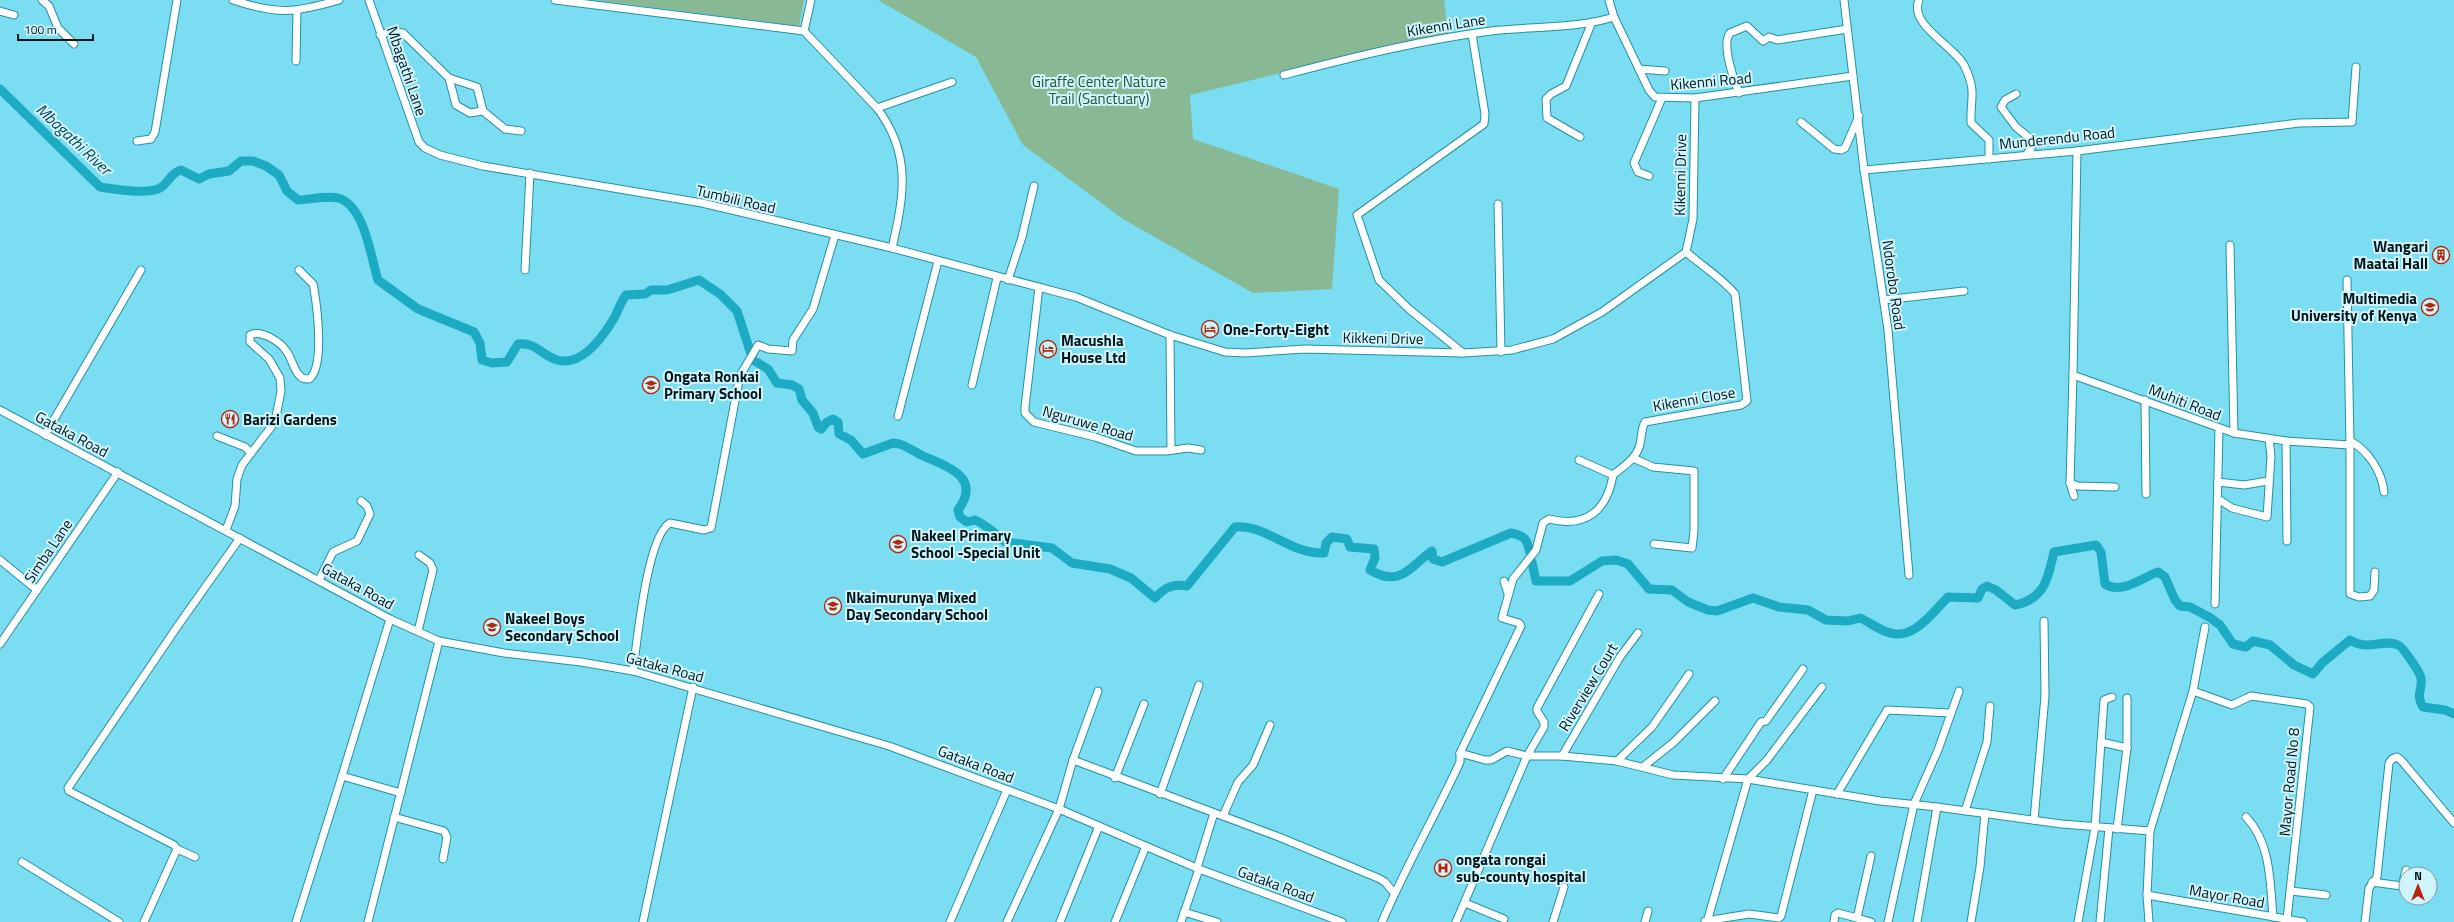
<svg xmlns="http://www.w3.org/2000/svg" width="2454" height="922" font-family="'Titillium Web',sans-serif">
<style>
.green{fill:#88b894}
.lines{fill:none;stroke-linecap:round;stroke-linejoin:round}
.river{stroke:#1cabc2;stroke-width:9}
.minor-casing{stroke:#2491a4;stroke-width:9}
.minor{stroke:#fff;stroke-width:7}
.labels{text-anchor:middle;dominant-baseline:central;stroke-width:4;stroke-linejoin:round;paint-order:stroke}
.street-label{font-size:15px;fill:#02161b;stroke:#d0f4fc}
.park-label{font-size:15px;fill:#1c5732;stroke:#d0f4fc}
.poi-label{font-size:15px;font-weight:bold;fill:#02161b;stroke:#d0f4fc;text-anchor:start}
.water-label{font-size:16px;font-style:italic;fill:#0e4650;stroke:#d0f4fc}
</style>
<rect width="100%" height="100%" fill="#7addf1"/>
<g class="green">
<path d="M594 0H804L799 26Z"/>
<path d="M878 0H1444L1448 33 1190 95 1193 139 1339 189 1332 289 1253 293 1123 219 1023 145 976 57Z"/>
</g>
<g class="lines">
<g class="river">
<path d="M0 89 100 187C115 189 146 195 160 188 169 183 170 173 181 170L199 179 209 174 229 171 241 161H253L266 166 279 175 287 191 298 200C309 200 327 195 338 198 365 205 371 259 378 280L418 309 474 332 480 343 482 360 492 363 507 362 518 344C536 342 541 355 557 360 581 367 602 338 613 320 618 312 620 303 626 295L645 294 651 290H667L699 280 720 294 737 311 753 360 768 369 777 383 792 385 799 389 802 400 813 413 818 427 821 429 827 422 833 419 838 422 839 434 851 440 863 454 893 443 899 444C907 446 913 451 921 455 945 466 983 476 958 510L960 517 967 522 975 520C984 524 998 535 1005 542L1052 548 1072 563 1110 569 1131 578 1155 598C1164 588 1173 583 1187 586L1235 527C1266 524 1291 555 1324 553L1326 543 1332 537 1347 539 1350 547 1374 549 1375 558 1370 570C1401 588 1409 567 1432 551L1433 559 1442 562 1511 533C1525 536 1527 539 1530 553"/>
<path d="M1532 562 1536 581H1570L1602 561 1616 560 1628 564 1649 589 1672 590 1688 602 1708 610 1717 611 1753 598 1779 607 1808 610 1826 620 1848 621 1860 618C1869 622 1878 629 1887 632 1913 642 1932 613 1948 597L1978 598 1982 589 1987 586 1996 590 2015 605C2045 599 2048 578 2054 552L2096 545 2101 552 2105 584C2121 595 2141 578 2158 572L2165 577 2175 600 2180 606 2190 607 2209 617 2220 625 2233 644 2246 647 2253 641 2270 645 2294 665 2313 674 2322 663 2350 640C2369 652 2382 638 2398 645 2402 646 2420 672 2421 678 2423 691 2415 693 2423 707L2445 710 2454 714"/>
</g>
<g class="minor-casing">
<g id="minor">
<path d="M42 0 49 6 58 28 74 44"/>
<path d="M233 0C277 15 295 13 339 0"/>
<path d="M369 0 419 142 425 148 440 155 483 166 702 203 892 248 1076 297 1170 335 1225 352 1245 353 1305 349 1463 353 1512 350 1553 339 1602 312 1686 252"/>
<path d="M555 0 804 31"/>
<path d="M1609 0 1614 17 1649 90 1655 97 1695 98 1853 76"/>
<path d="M1844 0 1864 170 1888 330 1909 575"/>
<path d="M1919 0C1908 25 1956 47 1965 67 1977 93 1970 98 1971 123L1989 140V159"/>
<path d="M0 11 14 15"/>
<path d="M804 31 877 108C912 154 904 196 892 248"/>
<path d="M804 31 811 0"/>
<path d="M380 35 392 31 403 33 449 78 477 87 483 111 505 129 521 131"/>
<path d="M296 61 297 11"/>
<path d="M1639 69 1665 71"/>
<path d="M1284 75C1353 57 1421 40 1491 31 1532 26 1575 29 1614 17"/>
<path d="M449 78 456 105 470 113 483 111"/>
<path d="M1739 93C1734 81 1721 44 1730 33L1747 26 1763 41 1769 37 1777 40 1847 29"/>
<path d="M2016 94 2005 100 2001 107 2016 127 2032 140 2031 149 2026 155"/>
<path d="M877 108 952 82"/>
<path d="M1801 122 1834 149 1841 150 1845 148 1859 116"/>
<path d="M1580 137 1547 118 1546 99 1551 94 1566 86 1592 22"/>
<path d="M137 141 151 139 155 132 177 0"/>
<path d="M2077 151 2073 375 2234 433 2286 441 2350 445 2347 280"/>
<path d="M1864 170 2077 151 2299 123 2352 122 2356 67"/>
<path d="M1649 176 1638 172 1634 163 1662 98"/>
<path d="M1498 204 1501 352"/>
<path d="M2230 245 2234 433"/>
<path d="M1686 252 1693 219 1695 98"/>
<path d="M525 270 530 173"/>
<path d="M1008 280 1022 237 1034 186"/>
<path d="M1039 287 1025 407V413L1034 422 1095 437 1136 451H1166L1188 448 1201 450"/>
<path d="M1884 300 1964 291"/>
<path d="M1170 335 1171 450"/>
<path d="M1463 353 1409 309 1379 280 1357 215 1484 124 1485 114 1472 34"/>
<path d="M2073 375 2070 483 2074 496"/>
<path d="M972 385 997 278"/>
<path d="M2145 400 2146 494"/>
<path d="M0 410 390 619 439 641 504 653 581 662 633 671 889 746 1059 809 1199 869 1342 922"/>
<path d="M898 416 938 261"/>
<path d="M45 435 141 270"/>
<path d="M217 436 245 447 251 453"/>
<path d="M2286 441 2287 541"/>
<path d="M2350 441C2368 450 2382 472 2384 492"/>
<path d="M2350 445V594L2359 597 2370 596 2374 590 2375 572"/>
<path d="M1633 458 1653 467 1694 471V531L1692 548 1654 544"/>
<path d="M1579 460 1613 475C1624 466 1637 458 1640 444 1642 436 1641 429 1645 422L1741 405 1747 401 1735 294C1723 279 1701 265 1686 252"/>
<path d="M2218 482 2244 485 2268 481"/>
<path d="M2070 483 2078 486 2115 487"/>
<path d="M2218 499 2232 508 2267 517 2271 456 2269 439"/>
<path d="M226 530 235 506 237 479 242 465 275 422 281 391 280 378 269 359 250 342V335C261 329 281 342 287 352 292 359 294 371 300 376 302 379 305 379 309 379 325 368 317 307 314 289L313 284 299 270"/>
<path d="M0 560 37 590"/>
<path d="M319 580 333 552 357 541 370 514 367 506 361 501"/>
<path d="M1504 581 1508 594"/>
<path d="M2215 604 2219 429"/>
<path d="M390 619 342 776 401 793"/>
<path d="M418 631 433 570 430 563 419 555"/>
<path d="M0 644 118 472"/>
<path d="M633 671C637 643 647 535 670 523L704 530 711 528 738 385 741 374 758 345 768 349 792 351 793 340 813 309 835 235"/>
<path d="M2193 691 2232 705 2251 696 2307 704 2310 707 2287 919"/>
<path d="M2101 742 2127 748"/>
<path d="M1460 753 1485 760H1491L1507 751 1527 756H1562L1617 761 1673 775 1748 779 1880 801 1937 807 2062 824 2150 831"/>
<path d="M1562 756 1620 657 1638 633"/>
<path d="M1073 760 1279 837 1378 878 1385 882 1394 893"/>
<path d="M1617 761 1652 727 1689 674"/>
<path d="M1644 766 1674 742 1715 701"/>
<path d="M1115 778 1144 704"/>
<path d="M1723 779 1761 722 1766 721 1803 669"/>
<path d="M1160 794 1199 685"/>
<path d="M1837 794 1887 710 1951 713"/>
<path d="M1965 811 1987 742 1990 706"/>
<path d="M1223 816 1238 782 1253 765 1270 725"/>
<path d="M394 817 444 831 447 837 443 859"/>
<path d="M2246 817C2271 843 2270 882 2273 917"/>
<path d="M2034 820 2045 696 2044 621"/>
<path d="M2117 829 2127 748V698"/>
<path d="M177 849 195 857"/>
<path d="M22 862 119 922"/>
<path d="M1197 868 1214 813"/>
<path d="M2372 882 2402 886 2406 870"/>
<path d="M2291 891 2326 895"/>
<path d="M2147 895 2303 922"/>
<path d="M1465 903 1504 919"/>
<path d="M1184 912 1217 922"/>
<path d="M1705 921 1749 914 1779 918 1781 916 1813 790"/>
<path d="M144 922 177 849 174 845 69 791 68 788 177 627 240 538"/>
<path d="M296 922 342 776"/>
<path d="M368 922 439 641"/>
<path d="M643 922 693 687"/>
<path d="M950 922 1007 790"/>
<path d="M1007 922 1059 809 1073 760 1098 691"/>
<path d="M1060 922 1099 826"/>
<path d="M1115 922 1146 846"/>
<path d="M1181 922 1199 869"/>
<path d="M1382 922C1405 868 1435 816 1460 762V753L1521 626 1519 623 1502 618 1513 579 1536 550 1543 523 1549 519C1586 528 1607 511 1613 475"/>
<path d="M1456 922 1527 756 1544 727V722L1537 711V708L1599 594"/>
<path d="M1553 922 1564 887"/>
<path d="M1645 922 1648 911"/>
<path d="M1707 922 1748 779 1767 760 1822 687"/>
<path d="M1834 922 1835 915 1838 913 1857 918"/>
<path d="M1871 922 1857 918 1871 856"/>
<path d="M1888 922 1914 804 1938 750 1959 691"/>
<path d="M1917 922 1937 807"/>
<path d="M1971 922 1980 867 1985 813"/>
<path d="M2078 922 2095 827 2104 700 2112 697"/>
<path d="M2100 922 2109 828"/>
<path d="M2149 922 2147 895 2150 831 2193 691 2205 627"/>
<path d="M2365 922 2369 888 2377 877 2389 763 2392 759 2397 757 2401 760 2454 823"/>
</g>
</g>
<use href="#minor" class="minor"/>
</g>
<defs>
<g id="building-ring" transform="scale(0.9)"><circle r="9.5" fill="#d0f4fc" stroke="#b4270b" stroke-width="1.5"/><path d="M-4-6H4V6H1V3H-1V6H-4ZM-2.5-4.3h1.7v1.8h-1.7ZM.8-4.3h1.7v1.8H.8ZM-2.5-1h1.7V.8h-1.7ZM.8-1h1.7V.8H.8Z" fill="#b4270b"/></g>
<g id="university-ring" transform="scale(0.9)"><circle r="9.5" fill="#d0f4fc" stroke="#b4270b" stroke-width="1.5"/><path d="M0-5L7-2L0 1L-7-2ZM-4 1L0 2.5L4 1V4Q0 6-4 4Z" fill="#b4270b"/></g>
<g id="hotel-ring" transform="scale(0.9)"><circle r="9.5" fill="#d0f4fc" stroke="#b4270b" stroke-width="1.5"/><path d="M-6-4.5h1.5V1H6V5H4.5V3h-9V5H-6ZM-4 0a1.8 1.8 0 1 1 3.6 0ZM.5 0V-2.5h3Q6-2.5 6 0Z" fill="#b4270b"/></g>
<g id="school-ring" transform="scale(0.9)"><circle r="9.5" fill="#d0f4fc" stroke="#b4270b" stroke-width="1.5"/><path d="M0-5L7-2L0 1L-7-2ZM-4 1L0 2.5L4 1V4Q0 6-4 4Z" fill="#b4270b"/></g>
<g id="restaurant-ring" transform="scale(0.9)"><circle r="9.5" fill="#d0f4fc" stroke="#b4270b" stroke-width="1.5"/><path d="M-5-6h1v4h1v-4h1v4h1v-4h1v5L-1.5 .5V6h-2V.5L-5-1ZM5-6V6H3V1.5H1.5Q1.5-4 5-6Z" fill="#b4270b"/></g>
<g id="hospital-ring" transform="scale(0.9)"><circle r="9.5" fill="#d0f4fc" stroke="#b4270b" stroke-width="1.5"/><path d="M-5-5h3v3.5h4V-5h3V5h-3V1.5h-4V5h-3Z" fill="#b4270b"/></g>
</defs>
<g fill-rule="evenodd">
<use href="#building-ring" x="2441" y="255"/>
<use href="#university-ring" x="2430" y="307"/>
<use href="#hotel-ring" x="1210" y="329"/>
<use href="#hotel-ring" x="1048" y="349"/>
<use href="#school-ring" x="651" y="385"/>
<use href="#restaurant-ring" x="230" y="419"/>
<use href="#school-ring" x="898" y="544"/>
<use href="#school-ring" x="833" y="606"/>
<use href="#school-ring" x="492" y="627"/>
<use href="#hospital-ring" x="1443" y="868"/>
</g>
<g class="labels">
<g class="street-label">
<text transform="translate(1446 25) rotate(-9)">Kikenni Lane</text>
<text transform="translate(407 71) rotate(71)">Mbagathi Lane</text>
<text transform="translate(1711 81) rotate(-5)">Kikenni Road</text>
<text transform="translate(2057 138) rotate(-6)">Munderendu Road</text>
<text transform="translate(1680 175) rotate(-89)">Kikenni Drive</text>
<text transform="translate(736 199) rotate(13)">Tumbili Road</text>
<text transform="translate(1894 285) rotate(82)">Ndorobo Road</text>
<text transform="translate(1383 338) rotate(1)">Kikkeni Drive</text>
<text transform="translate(1694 399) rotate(-10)">Kikenni Close</text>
<text transform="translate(2185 402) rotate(21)">Muhiti Road</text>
<text transform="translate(1088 423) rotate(16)">Nguruwe Road</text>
<text transform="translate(72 434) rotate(28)">Gataka Road</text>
<text transform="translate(48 551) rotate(-56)">Simba Lane</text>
<text transform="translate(358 586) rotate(29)">Gataka Road</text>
<text transform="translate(665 667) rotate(15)">Gataka Road</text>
<text transform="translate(1588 687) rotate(-59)">Riverview Court</text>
<text transform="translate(976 764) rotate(21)">Gataka Road</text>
<text transform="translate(2289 782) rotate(-85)">Mayor Road No 8</text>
<text transform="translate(1276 884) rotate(20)">Gataka Road</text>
<text transform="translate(2227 896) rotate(10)">Mayor Road</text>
</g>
<g class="park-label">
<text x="1099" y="81">Giraffe Center Nature<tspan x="1099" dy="17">Trail (Sanctuary)</tspan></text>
</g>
<g class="poi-label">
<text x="2428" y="246" text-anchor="end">Wangari<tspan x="2428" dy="17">Maatai Hall</tspan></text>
<text x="2417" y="298" text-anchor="end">Multimedia<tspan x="2417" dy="17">University of Kenya</tspan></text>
<text x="1223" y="329">One-Forty-Eight</text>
<text x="1061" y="340">Macushla<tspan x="1061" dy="17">House Ltd</tspan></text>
<text x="664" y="376">Ongata Ronkai<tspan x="664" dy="17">Primary School</tspan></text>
<text x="243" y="419">Barizi Gardens</text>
<text x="911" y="535">Nakeel Primary<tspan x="911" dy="17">School -Special Unit</tspan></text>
<text x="846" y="597">Nkaimurunya Mixed<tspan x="846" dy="17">Day Secondary School</tspan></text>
<text x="505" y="618">Nakeel Boys<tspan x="505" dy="17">Secondary School</tspan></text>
<text x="1456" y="859">ongata rongai<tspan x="1456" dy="17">sub-county hospital</tspan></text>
</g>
<g class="water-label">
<text transform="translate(74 139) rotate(43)">Mbagathi River</text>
</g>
</g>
<g transform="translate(2418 886)"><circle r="19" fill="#d0f4fc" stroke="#7e9ba2"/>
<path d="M0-3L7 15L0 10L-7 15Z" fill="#b4270b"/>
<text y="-6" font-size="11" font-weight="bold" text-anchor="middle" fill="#02161b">N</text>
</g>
<path d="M18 34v6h75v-6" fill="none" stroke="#02161b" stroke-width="2"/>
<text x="24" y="34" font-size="12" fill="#02161b" stroke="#d0f4fc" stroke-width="3" paint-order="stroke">100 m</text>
</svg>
